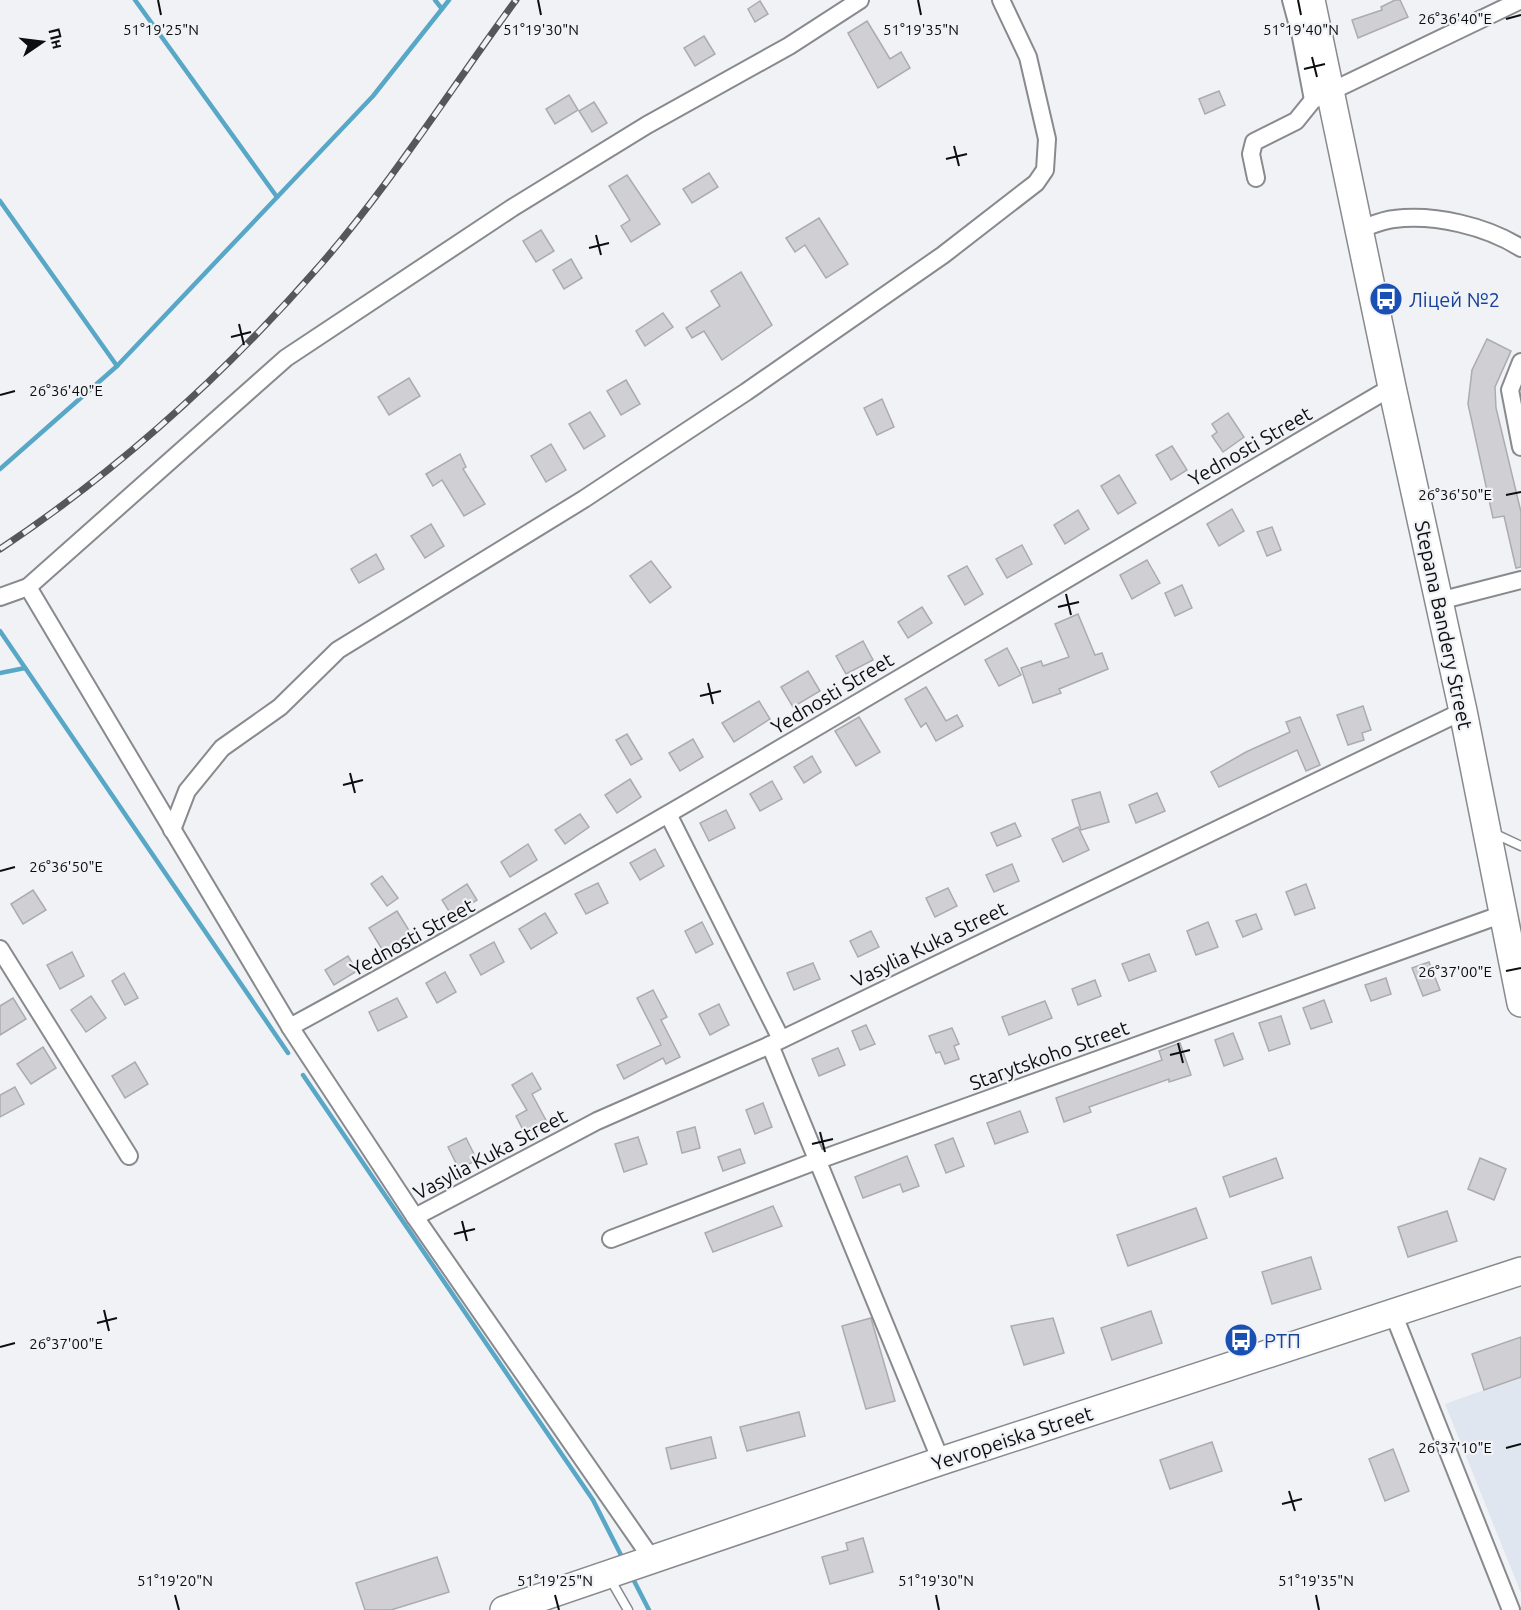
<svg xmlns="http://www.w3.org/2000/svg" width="1521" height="1610" font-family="Ubuntu,sans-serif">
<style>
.built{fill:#e0e6ef}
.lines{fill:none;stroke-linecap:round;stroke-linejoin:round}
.stream{stroke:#59a7c6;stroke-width:4.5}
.building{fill:#d0d0d4;stroke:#ababb0;stroke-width:1.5}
.service-casing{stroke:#888a8e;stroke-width:11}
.minor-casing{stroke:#888a8e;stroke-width:20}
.primary-casing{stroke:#888a8e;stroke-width:30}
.service{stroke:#fff;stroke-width:8}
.minor{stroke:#fff;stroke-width:16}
.primary{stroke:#fff;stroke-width:27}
.rail-casing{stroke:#565759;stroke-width:7}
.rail{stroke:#f0f2f6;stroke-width:4.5;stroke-dasharray:14;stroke-linecap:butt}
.ticks{fill:none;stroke:#0d0e0f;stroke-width:2}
.labels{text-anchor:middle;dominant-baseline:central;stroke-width:4.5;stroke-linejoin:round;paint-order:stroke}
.transit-label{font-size:20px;fill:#164399;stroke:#f0f2f6;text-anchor:start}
.street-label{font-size:20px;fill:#0d0e0f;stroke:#f0f2f6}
.ticks-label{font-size:15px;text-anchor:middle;fill:#0d0e0f;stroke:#f0f2f6;stroke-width:4.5;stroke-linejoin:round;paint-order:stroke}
</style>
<rect width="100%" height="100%" fill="#f0f2f6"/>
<path class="built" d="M1521 1337V1593L1445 1404 1484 1390 1472 1354Z"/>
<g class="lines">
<g class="stream">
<path d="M135 0 277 197"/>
<path d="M435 0 442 9"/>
<path d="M0 201 117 366"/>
<path d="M0 469 117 366 373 96 449 0"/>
<path d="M0 631 288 1053"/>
<path d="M0 673 25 668"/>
<path d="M303 1075 593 1500 623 1559"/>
<path d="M631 1575 649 1610"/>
</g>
</g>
<g class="building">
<path d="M1395 0H1400L1408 17 1358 38 1352 20 1382 10 1381 7Z"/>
<path d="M760 1 768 14 755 22 748 9Z"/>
<path d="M867 21 890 59 901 52 910 68 878 88 848 33Z"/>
<path d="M704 36 715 54 695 66 684 48Z"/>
<path d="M1219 91 1225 105 1205 114 1199 99Z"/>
<path d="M569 95 578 110 555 124 546 109Z"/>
<path d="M594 102 607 123 592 132 579 111Z"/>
<path d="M709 173 718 187 692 203 683 189Z"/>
<path d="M627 175 660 224 631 242 621 226 630 220 609 186Z"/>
<path d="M819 218 848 264 826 278 805 245 795 252 786 238Z"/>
<path d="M541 230 554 251 536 262 523 241Z"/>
<path d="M571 259 582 278 564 289 553 270Z"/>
<path d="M741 272 772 325 722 360 704 331 692 338 686 328 720 306 711 291Z"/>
<path d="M663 313 673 327 645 346 636 331Z"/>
<path d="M1487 339 1511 351 1495 387 1496 408 1521 512V567L1516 568 1504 516 1493 518 1468 404 1472 370Z"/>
<path d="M409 378 420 396 389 415 378 397Z"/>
<path d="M626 380 640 404 621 415 607 391Z"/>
<path d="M882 399 894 427 877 435 864 408Z"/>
<path d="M590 412 605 436 584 449 569 424Z"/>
<path d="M1228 413 1244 437 1223 452 1212 436 1217 432 1212 424Z"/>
<path d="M551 444 566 470 546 482 531 456Z"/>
<path d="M1172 446 1187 470 1171 480 1156 455Z"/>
<path d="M460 454 466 467 463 469 485 504 464 516 442 480 433 486 426 474Z"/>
<path d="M1119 475 1136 503 1118 514 1101 486Z"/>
<path d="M1232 509 1244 531 1219 546 1207 524Z"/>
<path d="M1078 510 1089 529 1065 544 1054 525Z"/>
<path d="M431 524 444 546 425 558 411 536Z"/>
<path d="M1272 527 1281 550 1267 556 1257 532Z"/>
<path d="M1022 545 1032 564 1007 578 996 559Z"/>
<path d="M376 554 384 569 359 583 351 569Z"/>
<path d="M1147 560 1160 583 1132 599 1120 575Z"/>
<path d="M651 561 671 587 650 603 630 576Z"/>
<path d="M967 566 983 594 965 605 948 576Z"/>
<path d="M1182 585 1192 608 1175 616 1165 593Z"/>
<path d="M922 607 932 623 908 638 898 622Z"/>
<path d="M1078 614 1095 655 1102 653 1108 669 1059 689 1061 693 1033 703 1021 668 1041 661 1043 666 1069 657 1055 624Z"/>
<path d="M863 641 873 660 846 674 836 656Z"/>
<path d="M1007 648 1021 675 999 686 985 660Z"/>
<path d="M808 671 820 691 793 707 781 687Z"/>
<path d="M926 687 946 721 957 715 963 726 936 741 926 723 921 727 905 699Z"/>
<path d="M759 701 770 719 734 742 722 723Z"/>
<path d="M1363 706 1371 730 1362 733 1364 740 1348 745 1337 715Z"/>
<path d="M859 717 880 752 856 766 835 731Z"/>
<path d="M1300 717 1320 765 1306 771 1297 750 1219 787 1211 772 1246 752 1290 732 1286 722Z"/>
<path d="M627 734 642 759 631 765 616 740Z"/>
<path d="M693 739 703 757 680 771 669 753Z"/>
<path d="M812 756 821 772 804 783 794 767Z"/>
<path d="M630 779 641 797 617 813 605 795Z"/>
<path d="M772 781 782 799 760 811 750 794Z"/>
<path d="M1100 792 1109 822 1081 830 1072 800Z"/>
<path d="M1157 793 1165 811 1136 823 1129 805Z"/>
<path d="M726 810 735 828 709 841 700 823Z"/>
<path d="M580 814 589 827 565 844 555 830Z"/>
<path d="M1015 823 1021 836 997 846 991 833Z"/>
<path d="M1078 827 1089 850 1063 862 1052 839Z"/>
<path d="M528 844 537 860 510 877 501 862Z"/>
<path d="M655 849 664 866 640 880 630 863Z"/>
<path d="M1012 864 1019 881 994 892 986 875Z"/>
<path d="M382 876 398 898 387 906 371 884Z"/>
<path d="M598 883 608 903 586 914 575 894Z"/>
<path d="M467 884 477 900 452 916 442 900Z"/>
<path d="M1306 884 1315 908 1295 915 1286 892Z"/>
<path d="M948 888 957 906 935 917 926 898Z"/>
<path d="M33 890 46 910 23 924 11 904Z"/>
<path d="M397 911 413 937 385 954 369 928Z"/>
<path d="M545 913 557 933 531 949 519 929Z"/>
<path d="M1256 914 1262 929 1243 937 1236 921Z"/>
<path d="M702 922 713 944 696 953 685 931Z"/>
<path d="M1208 922 1218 947 1196 955 1187 931Z"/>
<path d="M871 931 879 947 858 957 850 941Z"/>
<path d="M494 942 504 962 481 975 470 955Z"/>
<path d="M72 952 84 976 60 989 47 965Z"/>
<path d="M1149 954 1156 971 1129 981 1122 964Z"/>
<path d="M348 956 357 971 334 985 325 970Z"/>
<path d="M1429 962 1440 990 1423 996 1412 968Z"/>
<path d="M813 963 820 979 794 990 787 973Z"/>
<path d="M445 972 456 992 437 1003 426 983Z"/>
<path d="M124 973 138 998 125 1005 112 981Z"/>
<path d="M1386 978 1391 994 1371 1001 1365 985Z"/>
<path d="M1095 980 1101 996 1078 1005 1072 989Z"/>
<path d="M653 990 667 1017 661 1020 680 1057 666 1064 663 1058 624 1079 617 1065 661 1045 637 998Z"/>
<path d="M91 996 106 1018 86 1032 71 1010Z"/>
<path d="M13 998 26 1019 0 1035V1006Z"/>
<path d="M397 998 407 1017 378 1031 369 1012Z"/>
<path d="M1324 1000 1332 1022 1311 1029 1303 1008Z"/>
<path d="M1045 1001 1052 1018 1009 1035 1002 1017Z"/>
<path d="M719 1004 729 1025 710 1035 699 1014Z"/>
<path d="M1281 1016 1290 1044 1269 1051 1259 1023Z"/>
<path d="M866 1025 875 1044 860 1050 852 1031Z"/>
<path d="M952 1028 959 1044 954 1046 959 1059 945 1064 940 1052 936 1053 929 1036Z"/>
<path d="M1233 1033 1243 1059 1224 1066 1215 1040Z"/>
<path d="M1180 1043 1191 1075 1169 1082V1079L1089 1107 1091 1112 1064 1122 1056 1098 1162 1060 1159 1051Z"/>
<path d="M43 1047 56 1068 31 1084 17 1064Z"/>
<path d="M838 1048 845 1065 819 1076 812 1059Z"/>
<path d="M135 1062 148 1084 125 1098 112 1076Z"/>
<path d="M532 1073 541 1089 532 1094 548 1124 539 1130 536 1125 524 1132 516 1116 527 1110 512 1085Z"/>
<path d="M15 1087 24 1104 0 1117V1095Z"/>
<path d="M763 1103 772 1127 755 1134 746 1110Z"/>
<path d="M1020 1111 1028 1132 995 1144 987 1123Z"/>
<path d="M695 1127 700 1148 682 1153 677 1132Z"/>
<path d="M638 1137 647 1164 624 1172 615 1144Z"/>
<path d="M466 1138 477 1160 459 1169 448 1147Z"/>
<path d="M953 1138 964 1166 946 1173 935 1145Z"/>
<path d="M740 1149 745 1163 723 1171 718 1157Z"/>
<path d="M907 1156 919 1186 903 1192 900 1184 863 1198 855 1177Z"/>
<path d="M1276 1158 1283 1178 1230 1197 1223 1177Z"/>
<path d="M1480 1158 1506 1169 1494 1200 1468 1189Z"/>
<path d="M773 1206 782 1226 713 1252 705 1233Z"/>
<path d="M1196 1208 1207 1238 1128 1266 1117 1235Z"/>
<path d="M1447 1211 1457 1241 1408 1257 1398 1227Z"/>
<path d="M1311 1257 1321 1289 1272 1304 1262 1272Z"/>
<path d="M1151 1311 1162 1343 1112 1360 1101 1328Z"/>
<path d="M871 1318 895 1401 866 1409 842 1326Z"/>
<path d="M1053 1318 1064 1353 1024 1365 1011 1326Z"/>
<path d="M1521 1337V1377L1484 1390 1472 1354Z"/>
<path d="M799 1412 805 1436 747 1451 740 1427Z"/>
<path d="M711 1437 716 1458 671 1469 666 1448Z"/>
<path d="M1212 1442 1222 1471 1170 1489 1160 1460Z"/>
<path d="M1393 1449 1409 1491 1385 1501 1369 1459Z"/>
<path d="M863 1538 873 1572 830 1584 822 1557 848 1550 846 1543Z"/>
<path d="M437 1557 449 1592 391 1610H365L356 1583Z"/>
</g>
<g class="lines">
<g class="service-casing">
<g id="service">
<path d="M1491 832 1521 846"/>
<path d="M609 1577 628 1610"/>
</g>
</g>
<g class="minor-casing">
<g id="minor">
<path d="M1291 0 1301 37 1313 100 1521 0"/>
<path d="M1256 178 1251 154 1254 142 1296 121 1313 100"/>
<path d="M1358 230C1370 226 1382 220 1394 219 1435 214 1486 226 1521 248"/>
<path d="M1521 362 1510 390 1521 447"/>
<path d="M28 587 290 1027 415 1217 652 1559"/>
<path d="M0 597 28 587 286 358 512 208 647 125 789 46 860 0"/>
<path d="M1439 601 1521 580"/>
<path d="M669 816 781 1039"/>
<path d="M172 830 187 791 222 748 280 707 338 650 584 499 746 392 943 255 1036 183 1045 170 1047 139 1028 57 1001 0"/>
<path d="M0 949 129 1156"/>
<path d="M290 1027C663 824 1025 602 1392 387"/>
<path d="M770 1045 941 1461"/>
<path d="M415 1217 597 1121 770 1045 1463 711"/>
<path d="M611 1239 816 1161 1503 914"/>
<path d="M1393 1313 1511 1610"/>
</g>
</g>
<g class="primary-casing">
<g id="primary">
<path d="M1311 0 1392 387 1463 711 1521 1003"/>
<path d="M504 1610 941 1461 1521 1271"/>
</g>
</g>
<use href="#service" class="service"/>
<use href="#minor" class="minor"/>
<use href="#primary" class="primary"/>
<g class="rail-casing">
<path id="rail" d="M0 549C119 470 228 371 322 263 393 181 452 87 516 0"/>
</g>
<use href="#rail" class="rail"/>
</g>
<path class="ticks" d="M158 0 161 15M538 0 541 15M918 0 921 15M1298 0 1301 15M1506 19 1521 15M1312 57 1317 77M1304 69 1325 64M954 146 959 166M946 159 967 154M596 235 601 255M589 248 609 243M239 324 244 345M231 337 251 332M0 395 15 391M1506 495 1521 492M1066 594 1071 615M1058 607 1079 602M708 683 713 704M700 696 721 691M350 773 355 793M343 785 363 780M0 871 15 867M1506 971 1521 968M1178 1043 1183 1063M1170 1055 1190 1050M820 1132 825 1152M812 1144 833 1139M462 1221 467 1241M454 1234 475 1229M104 1310 109 1331M97 1323 117 1318M0 1347 15 1343M1506 1448 1521 1444M1289 1491 1295 1511M1282 1504 1302 1499M175 1595 179 1610M555 1595 559 1610M936 1595 939 1610M1316 1595 1319 1610"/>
<defs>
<g id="bus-disc" transform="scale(1.725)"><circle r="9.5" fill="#1a4fb4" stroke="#f0f2f6"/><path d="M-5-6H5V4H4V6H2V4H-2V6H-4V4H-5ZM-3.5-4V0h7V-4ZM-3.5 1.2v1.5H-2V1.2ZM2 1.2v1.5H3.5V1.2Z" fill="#fff"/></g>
</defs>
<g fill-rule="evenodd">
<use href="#bus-disc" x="1386" y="299"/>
<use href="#bus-disc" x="1241" y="1340"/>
</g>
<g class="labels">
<g class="transit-label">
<text x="1409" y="299">Ліцей №2</text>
<text x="1264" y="1340">РТП</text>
</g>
<g class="street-label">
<text transform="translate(1250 446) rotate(-30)">Yednosti Street</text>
<text transform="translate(1444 625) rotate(78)">Stepana Bandery Street</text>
<text transform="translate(832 693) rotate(-31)">Yednosti Street</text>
<text transform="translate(412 937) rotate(-29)">Yednosti Street</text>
<text transform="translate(929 944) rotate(-26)">Vasylia Kuka Street</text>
<text transform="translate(1049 1055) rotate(-20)">Starytskoho Street</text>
<text transform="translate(490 1154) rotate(-28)">Vasylia Kuka Street</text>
<text transform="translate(1012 1438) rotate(-18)">Yevropeiska Street</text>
</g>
</g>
<g class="ticks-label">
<text x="1455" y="24">26°36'40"E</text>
<text x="161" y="35">51°19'25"N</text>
<text x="541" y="35">51°19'30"N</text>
<text x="921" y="35">51°19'35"N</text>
<text x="1301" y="35">51°19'40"N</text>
<text x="66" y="396">26°36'40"E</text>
<text x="1455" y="500">26°36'50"E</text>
<text x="66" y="872">26°36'50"E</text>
<text x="1455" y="977">26°37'00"E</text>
<text x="66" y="1349">26°37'00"E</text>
<text x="1455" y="1453">26°37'10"E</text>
<text x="175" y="1586">51°19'20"N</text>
<text x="555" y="1586">51°19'25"N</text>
<text x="936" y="1586">51°19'30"N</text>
<text x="1316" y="1586">51°19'35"N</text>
</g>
<g transform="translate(42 42) rotate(76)" stroke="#f0f2f6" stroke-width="4.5" paint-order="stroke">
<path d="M0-4.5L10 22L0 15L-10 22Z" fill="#0d0e0f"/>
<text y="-9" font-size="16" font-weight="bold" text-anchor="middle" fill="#0d0e0f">Пн</text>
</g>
</svg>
